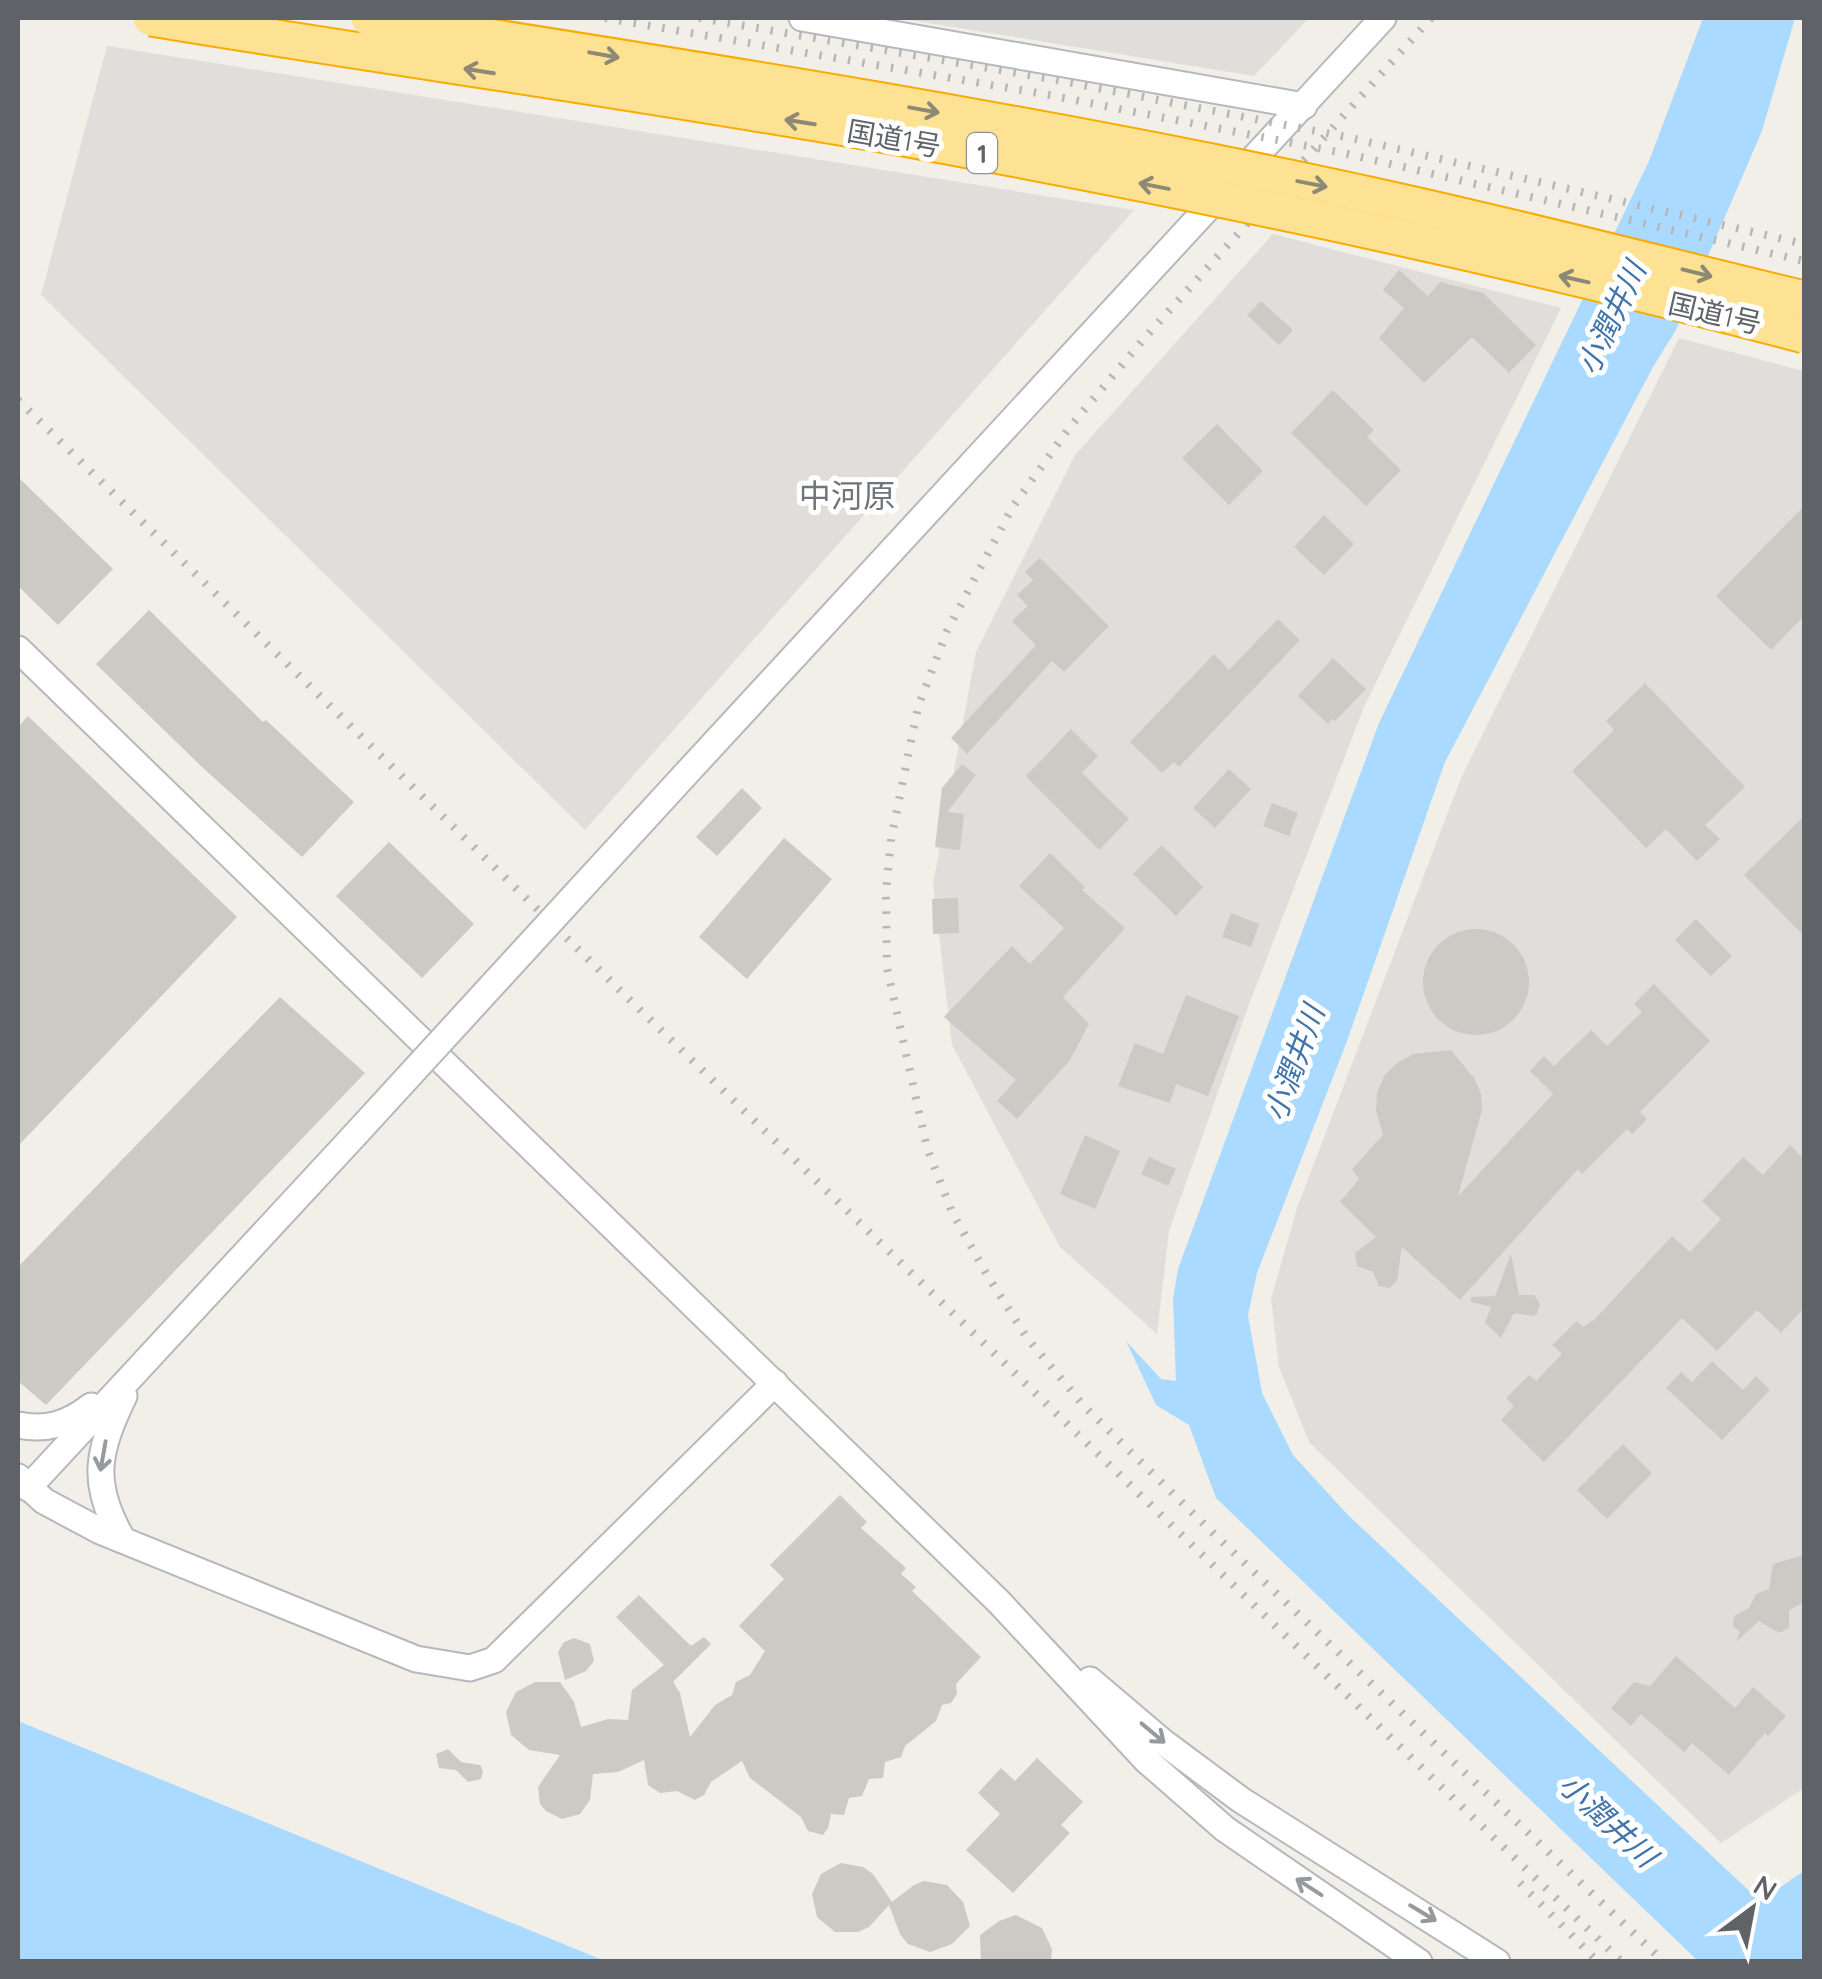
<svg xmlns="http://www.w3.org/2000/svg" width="1822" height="1979" font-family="Quicksand,'Noto Sans JP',sans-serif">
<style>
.industrial{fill:#e0deda}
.water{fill:#aadaff}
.building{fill:#cccac5}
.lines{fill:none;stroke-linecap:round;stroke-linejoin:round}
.minor-casing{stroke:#b5b8bc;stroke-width:29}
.minor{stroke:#fff;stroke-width:25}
.rail{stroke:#b6b7b8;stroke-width:8;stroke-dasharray:2.5 12;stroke-linecap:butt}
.minor-bridge-casing{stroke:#b5b8bc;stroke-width:29;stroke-linecap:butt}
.highway-bridge-casing{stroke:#f9ab00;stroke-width:39;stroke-linecap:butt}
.minor-bridge{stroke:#fff;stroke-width:25}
.highway-bridge{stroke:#fde293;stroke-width:35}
.oneway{stroke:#8e8975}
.oneway2{stroke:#979a9d}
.labels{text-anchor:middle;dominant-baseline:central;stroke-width:10;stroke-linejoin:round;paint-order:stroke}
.shield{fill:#fff;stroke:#8f9295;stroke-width:2.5}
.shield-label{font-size:25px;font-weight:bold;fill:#5f6368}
.street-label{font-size:28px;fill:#5f6368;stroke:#fff}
.water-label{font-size:30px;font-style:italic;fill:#4174aa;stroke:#fff}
.quarter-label{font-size:32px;fill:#70757a;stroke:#fff}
</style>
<rect width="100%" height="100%" fill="#f1efe8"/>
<g class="industrial">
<path d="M898 18H1309L1254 76Z"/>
<path d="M107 46 1134 210 585 830 41 295Z"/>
<path d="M1273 234 1561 308 1364 707 1248 1007 1169 1231 1157 1334 1060 1247 952 1045 933 884 976 652 1075 455Z"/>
<path d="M1679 338 1804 371V1788L1721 1843 1309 1442 1279 1367 1271 1299 1297 1208 1461 778Z"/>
</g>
<g class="water">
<path d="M1703 18H1795L1762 131 1676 330 1653 367 1445 762 1347 1041 1257 1273 1248 1315 1262 1393 1293 1455 1348 1515 1760 1901 1804 1871V1961H1698L1216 1498 1189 1425 1156 1405 1126 1341 1161 1379 1176 1381 1173 1299 1178 1269 1379 723 1649 161Z"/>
<path d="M18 1721 605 1961H18Z"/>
</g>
<g class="building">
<path d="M1399 270 1428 296 1440 282 1483 293 1536 345 1509 373 1472 337 1424 383 1379 338 1404 308 1383 290Z"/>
<path d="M1261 301 1293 330 1279 345 1247 315Z"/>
<path d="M1333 390 1374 430 1367 437 1401 470 1366 506 1291 433Z"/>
<path d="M1217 424 1263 471 1229 505 1182 458Z"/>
<path d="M18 477 113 569 58 625 18 586Z"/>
<path d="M1804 506V616L1771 650 1716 596Z"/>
<path d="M1324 515 1354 544 1324 575 1294 547Z"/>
<path d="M1040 558 1109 626 1064 672 1052 661 967 754 951 738 1036 645 1012 621 1028 606 1017 595 1033 580 1025 572Z"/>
<path d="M149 610 263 722 266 720 354 802 302 857 202 767 96 664Z"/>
<path d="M1278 619 1300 640 1179 767 1174 762 1162 773 1130 742 1214 654 1229 670Z"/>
<path d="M1333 658 1366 689 1335 721 1332 719 1328 724 1298 696Z"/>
<path d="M1645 683 1745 787 1705 825 1720 839 1697 861 1666 829 1646 848 1572 771 1614 730 1606 721Z"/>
<path d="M28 716 237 917 18 1146V727Z"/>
<path d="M1071 729 1098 756 1082 773 1129 819 1099 850 1026 776Z"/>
<path d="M962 764 976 775 947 812 964 814 960 850 935 847 942 788Z"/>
<path d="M1229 769 1251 789 1215 828 1193 808Z"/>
<path d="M742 788 762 808 717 856 696 837Z"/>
<path d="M1272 803 1298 813 1289 836 1263 826Z"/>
<path d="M1804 816V936L1744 875Z"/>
<path d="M784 838 832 879 747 979 699 937Z"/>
<path d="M389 842 474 924 422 978 336 896Z"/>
<path d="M1162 845 1203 887 1176 916 1133 874Z"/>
<path d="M1050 853 1085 887 1082 890 1125 928 1063 997 1089 1024 1070 1060 1017 1119 997 1101 1016 1080 944 1017 1012 946 1030 964 1064 928 1019 886Z"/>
<path d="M958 898 959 933 933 934 932 899Z"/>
<path d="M1231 913 1259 924 1251 947 1222 937Z"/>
<path d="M1696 919 1732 956 1711 976 1675 940Z"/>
<circle cx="1476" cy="982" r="53"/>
<path d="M1654 984 1710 1041 1640 1112 1647 1119 1632 1134 1627 1129 1582 1174 1578 1169 1460 1300 1402 1247 1397 1281 1390 1288 1379 1286 1373 1272 1357 1266 1355 1253 1376 1237 1340 1202 1359 1179 1352 1169 1383 1135 1376 1111 1377 1093 1384 1076 1397 1063 1413 1054 1451 1050 1474 1078 1481 1094 1482 1110 1458 1196 1553 1094 1530 1071 1544 1056 1554 1066 1591 1030 1607 1046 1642 1012 1634 1004Z"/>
<path d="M1186 995 1239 1016 1208 1096 1176 1084 1170 1103 1118 1086 1135 1043 1163 1054Z"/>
<path d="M280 997 365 1073 46 1405 18 1381V1267Z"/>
<path d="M1085 1135 1120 1151 1095 1209 1060 1194Z"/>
<path d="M1790 1145 1804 1159V1308L1781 1333 1757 1310 1717 1351 1682 1318 1544 1462 1501 1420 1514 1406 1506 1398 1529 1375 1536 1381 1562 1354 1552 1345 1577 1321 1583 1327 1595 1319 1672 1236 1690 1252 1721 1219 1702 1201 1743 1157 1763 1175Z"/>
<path d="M1149 1157 1176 1169 1168 1186 1141 1174Z"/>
<path d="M1511 1254 1519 1295H1534L1540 1304 1537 1314 1532 1316 1514 1313 1501 1338 1485 1323 1491 1307 1471 1302V1297L1495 1296Z"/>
<path d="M1712 1361 1743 1390 1756 1376 1770 1390 1722 1440 1666 1388 1681 1372 1692 1382Z"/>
<path d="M1623 1444 1652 1473 1607 1519 1577 1490Z"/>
<path d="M840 1495 867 1522 861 1528 906 1568 901 1574 916 1587 912 1591 981 1657 956 1684 957 1694 951 1703 942 1705 936 1721 905 1746 901 1757 885 1762 883 1778 869 1779 862 1796 849 1798 844 1815 831 1814 828 1828 823 1835 808 1831 801 1817 750 1778 742 1761 711 1782 704 1795 695 1800 677 1791 660 1793 648 1785 644 1760 618 1772 593 1774 590 1800 580 1814 562 1819 546 1811 540 1804 538 1787 560 1755 529 1750 511 1735 506 1712 516 1692 535 1682H560L574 1702 581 1727 608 1719 628 1720 632 1690 664 1665 616 1617 639 1595 691 1646 704 1637 711 1644 673 1682 680 1693 690 1737 715 1705 732 1695 736 1682 750 1675 765 1651 739 1626 784 1579 770 1565Z"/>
<path d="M1804 1555V1602L1789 1610V1628L1779 1633 1759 1621 1736 1642 1740 1632 1733 1626 1734 1616 1749 1608 1756 1594 1769 1589 1773 1564Z"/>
<path d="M574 1638 590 1644 594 1661 586 1671 565 1680 558 1652 564 1642Z"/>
<path d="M1676 1656 1735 1708 1753 1687 1786 1716 1768 1736 1765 1733 1729 1775 1692 1743 1684 1752 1641 1714 1631 1726 1611 1708 1634 1682 1650 1686Z"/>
<path d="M448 1749 461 1762 480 1765 483 1771 481 1779 468 1782 456 1770 439 1768 436 1754Z"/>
<path d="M1037 1758 1083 1802 1061 1825 1070 1833 1013 1893 966 1850 1000 1814 978 1793 1001 1768 1015 1781Z"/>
<path d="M841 1863 863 1867 873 1874 892 1902 914 1885 924 1881 947 1885 963 1902 970 1926 952 1944 930 1952 908 1944 900 1934 889 1905 869 1927 858 1932H835L817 1917 812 1894 821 1874Z"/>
<path d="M1016 1915 1042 1928 1052 1949 1051 1962H981L980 1935 999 1921Z"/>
</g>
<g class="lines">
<g class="minor-casing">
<g id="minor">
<path d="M802 18 1304 106"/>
<path d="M18 649 999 1602 1146 1760 1225 1829 1419 1962"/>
<path d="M684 776 1383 18"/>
<path d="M18 1425C46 1431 68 1424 91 1406"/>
<path d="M18 1477 44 1501 100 1531 416 1659 470 1668 494 1660 775 1383"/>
<path d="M28 1488 354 1136"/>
<path d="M123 1540C90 1484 97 1452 124 1396"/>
<path d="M1090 1680 1163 1742 1241 1800 1497 1962"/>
</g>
</g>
<use href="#minor" class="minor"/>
<g class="rail">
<path d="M605 18 1049 95 1348 154 1804 261"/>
<path d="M699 18 1052 79 1351 138 1804 244"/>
<path d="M1431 18 1142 341 1069 428 1012 508 947 631 918 707 891 839 886 893 887 968 927 1148 952 1212 987 1275 1027 1338 1084 1406 1215 1535 1664 1962"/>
<path d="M18 400 635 1005 1622 1962"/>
<path d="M1520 1883 1598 1962"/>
</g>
<g class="minor-bridge-casing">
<path id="minor-bridge" d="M354 1136 684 776"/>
</g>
<g class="highway-bridge-casing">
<g id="highway-bridge">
<path d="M151 18C407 60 664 95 920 141 1216 195 1513 258 1804 335"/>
<path d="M369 18C714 72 1061 126 1401 202 1536 232 1670 267 1804 299"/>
</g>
</g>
<use href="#minor-bridge" class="minor-bridge"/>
<use href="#highway-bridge" class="highway-bridge"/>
</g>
<defs><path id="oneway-shaft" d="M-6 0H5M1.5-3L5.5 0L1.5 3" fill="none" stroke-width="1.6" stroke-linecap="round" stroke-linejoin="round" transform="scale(2.5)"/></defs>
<g class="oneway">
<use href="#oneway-shaft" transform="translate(604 55) rotate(10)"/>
<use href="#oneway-shaft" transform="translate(479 71) rotate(-171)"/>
<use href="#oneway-shaft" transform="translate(924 110) rotate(10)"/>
<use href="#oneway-shaft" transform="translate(800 122) rotate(-171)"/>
<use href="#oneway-shaft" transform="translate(1312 184) rotate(11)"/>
<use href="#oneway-shaft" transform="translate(1154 186) rotate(-169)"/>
<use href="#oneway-shaft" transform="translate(1697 273) rotate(14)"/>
<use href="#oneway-shaft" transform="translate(1574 279) rotate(-167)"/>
</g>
<g class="oneway2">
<use href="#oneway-shaft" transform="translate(103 1456) rotate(100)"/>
<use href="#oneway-shaft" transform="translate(1153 1733) rotate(40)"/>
<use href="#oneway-shaft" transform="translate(1309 1887) rotate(-147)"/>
<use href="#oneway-shaft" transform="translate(1423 1913) rotate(31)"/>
</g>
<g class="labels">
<rect class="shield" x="967" y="133" width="30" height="40" rx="8"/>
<g class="shield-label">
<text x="982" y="153">1</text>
</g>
<g class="street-label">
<text transform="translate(894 138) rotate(10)">国道1号</text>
<text transform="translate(1715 313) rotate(13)">国道1号</text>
</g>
<g class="water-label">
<text transform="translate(1611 318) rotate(-65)">小潤井川</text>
<text transform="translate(1294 1063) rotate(-70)">小潤井川</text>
<text transform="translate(1608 1820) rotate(43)">小潤井川</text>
</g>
<g class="quarter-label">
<text x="847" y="495">中河原</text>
</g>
</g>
<rect width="1822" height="1979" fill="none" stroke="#5f6368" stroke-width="40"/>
<g transform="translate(1752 1909) rotate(32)" stroke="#ffffff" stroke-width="8" paint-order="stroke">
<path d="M0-8L18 38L0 25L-18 38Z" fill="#5f6368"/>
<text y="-15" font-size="28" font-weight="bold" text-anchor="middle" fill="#5f6368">N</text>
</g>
</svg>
